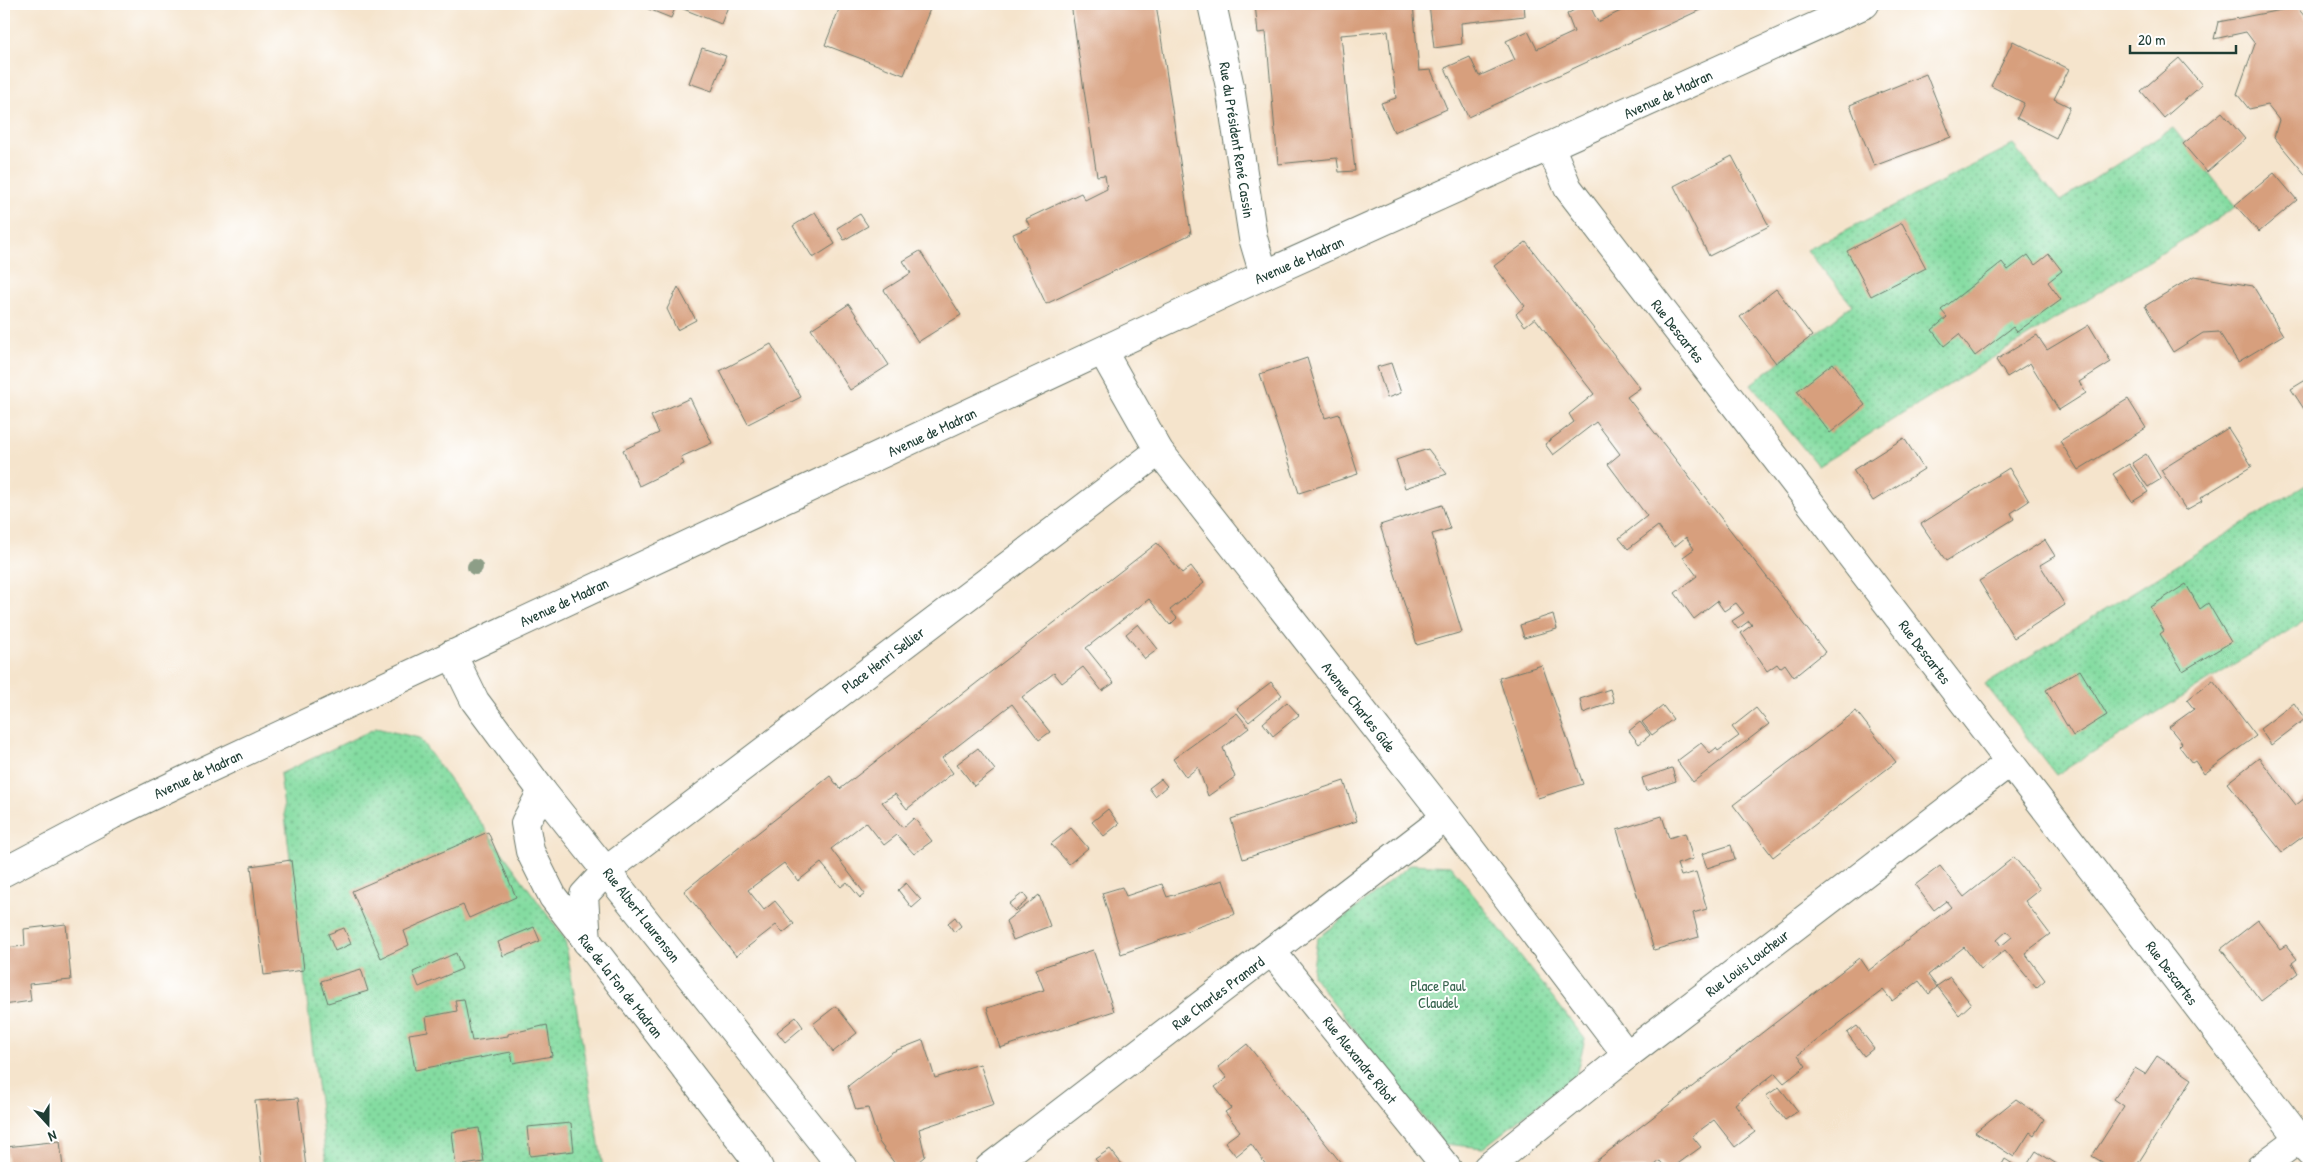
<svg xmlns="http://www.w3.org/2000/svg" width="2313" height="1172" font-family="'Patrick Hand',sans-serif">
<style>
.garden{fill:url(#garden-dots);stroke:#528c6a}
.building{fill:#d79f7d;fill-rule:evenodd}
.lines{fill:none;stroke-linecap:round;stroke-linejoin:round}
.minor-casing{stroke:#6a7769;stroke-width:30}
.major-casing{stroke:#6a7769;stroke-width:30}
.minor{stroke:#fff;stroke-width:28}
.major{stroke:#fff;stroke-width:28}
.tree{fill:#8d9e87}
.labels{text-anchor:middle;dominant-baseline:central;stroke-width:4;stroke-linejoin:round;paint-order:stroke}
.street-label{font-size:15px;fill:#1f3d34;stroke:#fff}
.park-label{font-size:15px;fill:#38654f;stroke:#fff}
</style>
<defs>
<pattern id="garden-dots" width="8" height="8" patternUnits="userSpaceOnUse" patternTransform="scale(1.25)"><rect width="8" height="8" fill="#84dca1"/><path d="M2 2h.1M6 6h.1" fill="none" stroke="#6bb484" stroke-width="1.8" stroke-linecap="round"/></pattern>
</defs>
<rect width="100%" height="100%" fill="#fff"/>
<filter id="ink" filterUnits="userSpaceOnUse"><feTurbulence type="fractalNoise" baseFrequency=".02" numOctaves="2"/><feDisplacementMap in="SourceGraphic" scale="10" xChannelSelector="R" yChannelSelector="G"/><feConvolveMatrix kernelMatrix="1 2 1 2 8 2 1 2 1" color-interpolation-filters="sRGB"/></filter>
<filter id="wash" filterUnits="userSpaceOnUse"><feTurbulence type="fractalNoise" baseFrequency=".0096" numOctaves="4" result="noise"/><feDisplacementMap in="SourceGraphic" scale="20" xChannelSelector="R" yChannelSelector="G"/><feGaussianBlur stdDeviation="1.12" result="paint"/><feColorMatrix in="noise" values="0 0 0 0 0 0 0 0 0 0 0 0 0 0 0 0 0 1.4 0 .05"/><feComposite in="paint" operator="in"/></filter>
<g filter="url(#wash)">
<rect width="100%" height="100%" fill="#f5e4cc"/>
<g class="garden">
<path d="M2173 128 2236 207 1818 466 1751 384 1852 305 1807 250 2013 145 2060 201Z"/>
<path d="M2309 483V618L2056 775 1985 684Z"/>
<path d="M376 728 419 738 565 939 603 1168H327L280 774Z"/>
<path d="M1411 864 1451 866 1585 1039 1576 1075 1483 1148 1444 1144 1312 975 1317 939Z"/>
</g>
<g id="blocks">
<g class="building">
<path d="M636 4H729L721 24 676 6 671 18Z"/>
<path d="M841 4H932L904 75 825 45Z"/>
<path d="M1071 4H1156L1191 234 1046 304 1013 234 1030 227 1026 219 1081 193 1085 200 1107 189 1105 175 1097 176Z"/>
<path d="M1255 4H1413L1419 71 1431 70 1447 109 1394 132 1381 103 1396 98 1388 31 1341 35 1355 171 1339 172 1337 158 1278 164 1266 32 1258 33Z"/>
<path d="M1429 4H1524L1525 16 1461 23 1462 44 1434 48Z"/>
<path d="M1585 4H1589L1598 22 1635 4H1713L1468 117 1445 68 1470 57 1479 76 1515 60 1506 41 1528 31 1537 49 1574 32 1567 14Z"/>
<path d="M2297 7 2309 22V179L2274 137 2279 120 2267 105 2249 109 2237 94 2255 44 2246 32 2214 39 2218 22Z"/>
<path d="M2013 41 2069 69 2054 99 2070 107 2056 138 2017 118 2024 103 1991 86Z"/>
<path d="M702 48 726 56 712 91 689 83Z"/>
<path d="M2179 58 2202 85 2164 118 2141 91Z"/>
<path d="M1926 74 1951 137 1874 166 1850 105Z"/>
<path d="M2222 112 2245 139 2207 172 2183 144Z"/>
<path d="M1732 156 1769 226 1709 256 1674 186Z"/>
<path d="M2274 173 2297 200 2259 232 2235 205Z"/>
<path d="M815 212 835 244 813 258 793 226Z"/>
<path d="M860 214 868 226 844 240 837 228Z"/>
<path d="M1902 223 1926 268 1871 296 1847 251Z"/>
<path d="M1526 242 1640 388 1627 397 1825 652 1794 677 1785 664 1780 668 1777 664 1767 671 1741 633 1752 625 1749 621 1738 629 1732 621 1744 613 1736 603 1724 611 1717 601 1694 619 1675 593 1697 576 1683 557 1694 549 1686 537 1674 547 1658 526 1628 549 1619 538 1647 516 1608 464 1620 454 1596 422 1553 455 1545 444 1574 422 1569 414 1594 394 1535 318 1525 326 1516 314 1525 306 1494 266Z"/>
<path d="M920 251 961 315 918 342 884 290 911 273 903 261Z"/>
<path d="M2049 254 2062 271 2048 282 2061 300 2017 332 2013 327 1975 356 1959 334 1944 346 1932 330 1947 317 1941 310 2002 262 2008 270 2028 255 2035 265Z"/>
<path d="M2194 276 2253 286 2283 335 2238 362 2219 332 2203 333 2173 352 2145 306Z"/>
<path d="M678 287 696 320 677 330 667 309Z"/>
<path d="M1776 289 1812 336 1776 363 1740 317Z"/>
<path d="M849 304 889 365 850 390 811 329Z"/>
<path d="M2089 325 2111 362 2079 382 2086 393 2059 410 2030 363 2007 377 1996 360 2037 335 2047 350Z"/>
<path d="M771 344 801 397 748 424 720 371Z"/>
<path d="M1307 358 1325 418 1339 414 1358 474 1299 493 1260 374Z"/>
<path d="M1391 363 1401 393 1387 398 1377 367Z"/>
<path d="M1833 363 1865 405 1830 433 1797 391Z"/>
<path d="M2309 378V411L2304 409 2291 389Z"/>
<path d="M690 398 712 443 681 457 684 464 639 486 623 450 659 433 651 416Z"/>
<path d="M2128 399 2146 428 2078 470 2060 441Z"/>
<path d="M2228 428 2252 466 2200 498 2202 501 2186 510 2161 470Z"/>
<path d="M1904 438 1924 469 1873 501 1853 470Z"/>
<path d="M1428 449 1447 474 1405 488 1396 460Z"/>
<path d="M2146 454 2161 479 2148 487 2132 463Z"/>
<path d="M2129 464 2148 492 2132 502 2113 474Z"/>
<path d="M2009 468 2029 501 2011 513 2014 519 1946 561 1921 524Z"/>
<path d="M1442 505 1450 529 1432 534 1462 632 1417 645 1380 525Z"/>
<path d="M2045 540 2055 556 2040 565 2065 605 2014 638 1979 581Z"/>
<path d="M1157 543 1182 573 1191 566 1204 583 1170 610 1177 618 1170 625 1149 599 1086 648 1114 683 1102 691 1083 667 1062 683 1054 673 1022 697 1050 732 1039 740 1012 704 942 758 953 773 907 809 895 794 882 802 903 828 914 818 932 841 914 854 897 835 884 845 866 822 831 849 865 894 860 898 847 882 841 887 821 863 798 881 784 863 748 890 764 910 775 901 794 924 783 933 776 925 736 956 684 891 830 776 840 789Z"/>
<path d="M2186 584 2200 609 2208 603 2231 642 2183 671 2160 634 2164 631 2150 607Z"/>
<path d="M1553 614 1557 629 1524 638 1520 625Z"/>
<path d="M1138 624 1158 649 1145 659 1126 634Z"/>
<path d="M1542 665 1583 784 1538 798 1499 678Z"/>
<path d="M2080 670 2107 715 2073 736 2046 690Z"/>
<path d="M2213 680 2256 736 2204 774 2195 761 2192 763 2179 746 2182 743 2169 727 2194 709 2187 700Z"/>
<path d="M1271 682 1282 695 1249 722 1237 708Z"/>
<path d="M1610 689 1614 702 1583 713 1580 699Z"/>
<path d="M1287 702 1299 715 1273 736 1263 723Z"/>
<path d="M2294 703 2305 719 2271 745 2260 729Z"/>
<path d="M1663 706 1673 719 1652 735 1642 722Z"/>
<path d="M1756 708 1769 724 1693 782 1677 761 1701 743 1710 753 1716 748 1718 751 1739 736 1732 727Z"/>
<path d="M1856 711 1896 762 1773 857 1733 805Z"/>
<path d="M1237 713 1249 728 1223 748 1235 777 1208 796 1198 767 1186 777 1173 759Z"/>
<path d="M1640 722 1650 735 1639 744 1629 731Z"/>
<path d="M978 748 995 770 974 786 957 764Z"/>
<path d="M2259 758 2296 805 2309 795V832L2282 852 2227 783Z"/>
<path d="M1672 768 1676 781 1646 791 1642 778Z"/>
<path d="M1161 779 1167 786 1155 796 1149 788Z"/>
<path d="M1344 781 1357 821 1243 859 1231 819Z"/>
<path d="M1108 809 1119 824 1104 836 1092 822Z"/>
<path d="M1662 816 1669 838 1685 833 1693 859 1677 864 1681 876 1696 872 1707 909 1693 913 1699 937 1654 950 1617 830Z"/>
<path d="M1071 828 1088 848 1069 864 1051 844Z"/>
<path d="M488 832 516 897 469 918 463 905 404 931 409 945 381 958 352 891Z"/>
<path d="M1731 845 1735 859 1707 868 1702 854Z"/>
<path d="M2014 857 2040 889 2025 901 2050 934 2025 953 2045 980 2036 988 2005 950 1981 969 1964 947 1928 975 1937 987 1929 994 1919 981 1892 1001 1883 990 1798 1055 1806 1066 1784 1083 1775 1073 1735 1104 1755 1132 1735 1147 1714 1120 1692 1136 1701 1147 1672 1168H1666L1660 1161 1651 1168H1587L1859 958 1868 971 1951 907 1946 901 1934 910 1915 885 1940 866 1964 897ZM2007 931 2012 937 2001 946 1997 940Z"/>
<path d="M291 860 304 970 264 975 251 866Z"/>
<path d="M1223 880 1235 914 1121 954 1102 893 1122 887 1126 896 1162 884 1167 897Z"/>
<path d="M906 883 921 900 912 908 898 890Z"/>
<path d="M1023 893 1028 900 1015 911 1009 904Z"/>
<path d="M1039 895 1050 926 1013 940 1006 921Z"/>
<path d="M955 917 961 926 954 932 948 923Z"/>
<path d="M2258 920 2280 949 2286 945 2297 959 2292 963 2298 973 2261 1001 2221 949Z"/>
<path d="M66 924 71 980 29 984 31 1001 4 1005V948L25 946 24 929Z"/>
<path d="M534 927 540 941 503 956 498 942Z"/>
<path d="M344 928 351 944 335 951 328 934Z"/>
<path d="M1093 950 1114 1011 1000 1048 987 1008 1044 990 1036 969Z"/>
<path d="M456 953 462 969 419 987 413 972Z"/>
<path d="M361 969 368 991 328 1003 321 981Z"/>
<path d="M1950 977 1971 1004 1959 1015 1937 986Z"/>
<path d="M464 999 472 1041 508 1036V1034L547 1025 552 1056 513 1063 511 1052 415 1070 409 1034 428 1031 426 1017 457 1011 455 1000Z"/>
<path d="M836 1006 857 1033 833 1052 813 1024Z"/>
<path d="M796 1017 803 1027 785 1042 777 1032Z"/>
<path d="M1857 1026 1874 1048 1864 1056 1847 1033Z"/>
<path d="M923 1040 935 1078 980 1064 994 1104 919 1129 925 1156 911 1168H898L879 1142 868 1108 856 1110 848 1086 892 1052Z"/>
<path d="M1247 1044 1322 1139 1345 1168H1261L1266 1165 1251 1144 1236 1156 1225 1142 1240 1131 1225 1112 1231 1108 1215 1087 1227 1078 1218 1067Z"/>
<path d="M2157 1056 2192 1079 2135 1168H2112L2092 1156 2124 1106 2114 1099 2135 1068 2145 1074Z"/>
<path d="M1779 1087 1798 1111 1785 1120 1766 1096Z"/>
<path d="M298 1098 306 1168H262L255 1101Z"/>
<path d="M2016 1099 2044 1119 2034 1135 2030 1132 2014 1157 1975 1132Z"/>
<path d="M571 1123 574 1151 530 1156 527 1127Z"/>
<path d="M479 1128 484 1162 456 1166 452 1132Z"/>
<path d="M60 1141 63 1168H8L6 1147Z"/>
<path d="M1110 1149 1125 1168H1103L1095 1159Z"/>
<path d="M2036 1151 2063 1168H2025Z"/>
<path d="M2005 1159 2019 1168H2000Z"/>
</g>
</g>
</g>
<g filter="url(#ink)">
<use href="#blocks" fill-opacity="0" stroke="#6a7769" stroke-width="1"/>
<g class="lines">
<g class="minor-casing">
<g id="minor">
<path d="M1212 4 1230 87 1253 238 1264 275"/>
<path d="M1551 148 1568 188 2309 1151"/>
<path d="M1103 352 1159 451 1446 817 1627 1055"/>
<path d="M452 654 475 701 542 791 843 1168"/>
<path d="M542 791 525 823 530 851 553 897 751 1153 759 1168"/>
<path d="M587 942 584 895 607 870 1159 451"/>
<path d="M1272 952 1447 1168"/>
<path d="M989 1168 1446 817"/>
<path d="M1487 1168 1627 1055 2010 762"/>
<path d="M2260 1168 2299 1139"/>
</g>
</g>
<g class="major-casing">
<path id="major" d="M4 872 112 815 193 776 1264 275 1865 4"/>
</g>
<use href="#minor" class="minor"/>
<use href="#major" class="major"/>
</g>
<circle class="tree" cx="475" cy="567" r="8"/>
</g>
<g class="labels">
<g class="street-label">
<text transform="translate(1668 94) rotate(-25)">Avenue de Madran</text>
<text transform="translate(1237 140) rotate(81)">Rue du Président René Cassin</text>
<text transform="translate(1299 260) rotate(-24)">Avenue de Madran</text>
<text transform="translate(1678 331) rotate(52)">Rue Descartes</text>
<text transform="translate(932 432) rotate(-25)">Avenue de Madran</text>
<text transform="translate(564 602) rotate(-25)">Avenue de Madran</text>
<text transform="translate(1925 652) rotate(53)">Rue Descartes</text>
<text transform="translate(883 660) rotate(-37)">Place Henri Sellier</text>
<text transform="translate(1359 707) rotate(52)">Avenue Charles Gide</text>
<text transform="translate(198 774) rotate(-25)">Avenue de Madran</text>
<text transform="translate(642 915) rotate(52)">Rue Albert Laurenson</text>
<text transform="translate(1747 963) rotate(-37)">Rue Louis Loucheur</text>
<text transform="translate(2172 973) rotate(53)">Rue Descartes</text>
<text transform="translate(621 986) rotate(52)">Rue de la Fon de Madran</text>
<text transform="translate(1218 993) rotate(-37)">Rue Charles Pranard</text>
<text transform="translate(1360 1060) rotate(51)">Rue Alexandre Ribot</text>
</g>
<g class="park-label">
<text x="1438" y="985">Place Paul<tspan x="1438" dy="17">Claudel</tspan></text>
</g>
</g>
<rect width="2313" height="1172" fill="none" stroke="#fff" stroke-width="20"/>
<g transform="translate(48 1124) rotate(159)" stroke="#ffffff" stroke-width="4" paint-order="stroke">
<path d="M0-4L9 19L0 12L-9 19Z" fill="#1f3d34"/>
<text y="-8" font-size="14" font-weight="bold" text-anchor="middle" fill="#1f3d34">N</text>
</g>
<path d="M2130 45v8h106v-8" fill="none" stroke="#1f3d34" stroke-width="2.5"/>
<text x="2138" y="45" font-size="15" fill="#1f3d34" stroke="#ffffff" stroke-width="4" paint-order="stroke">20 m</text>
</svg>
